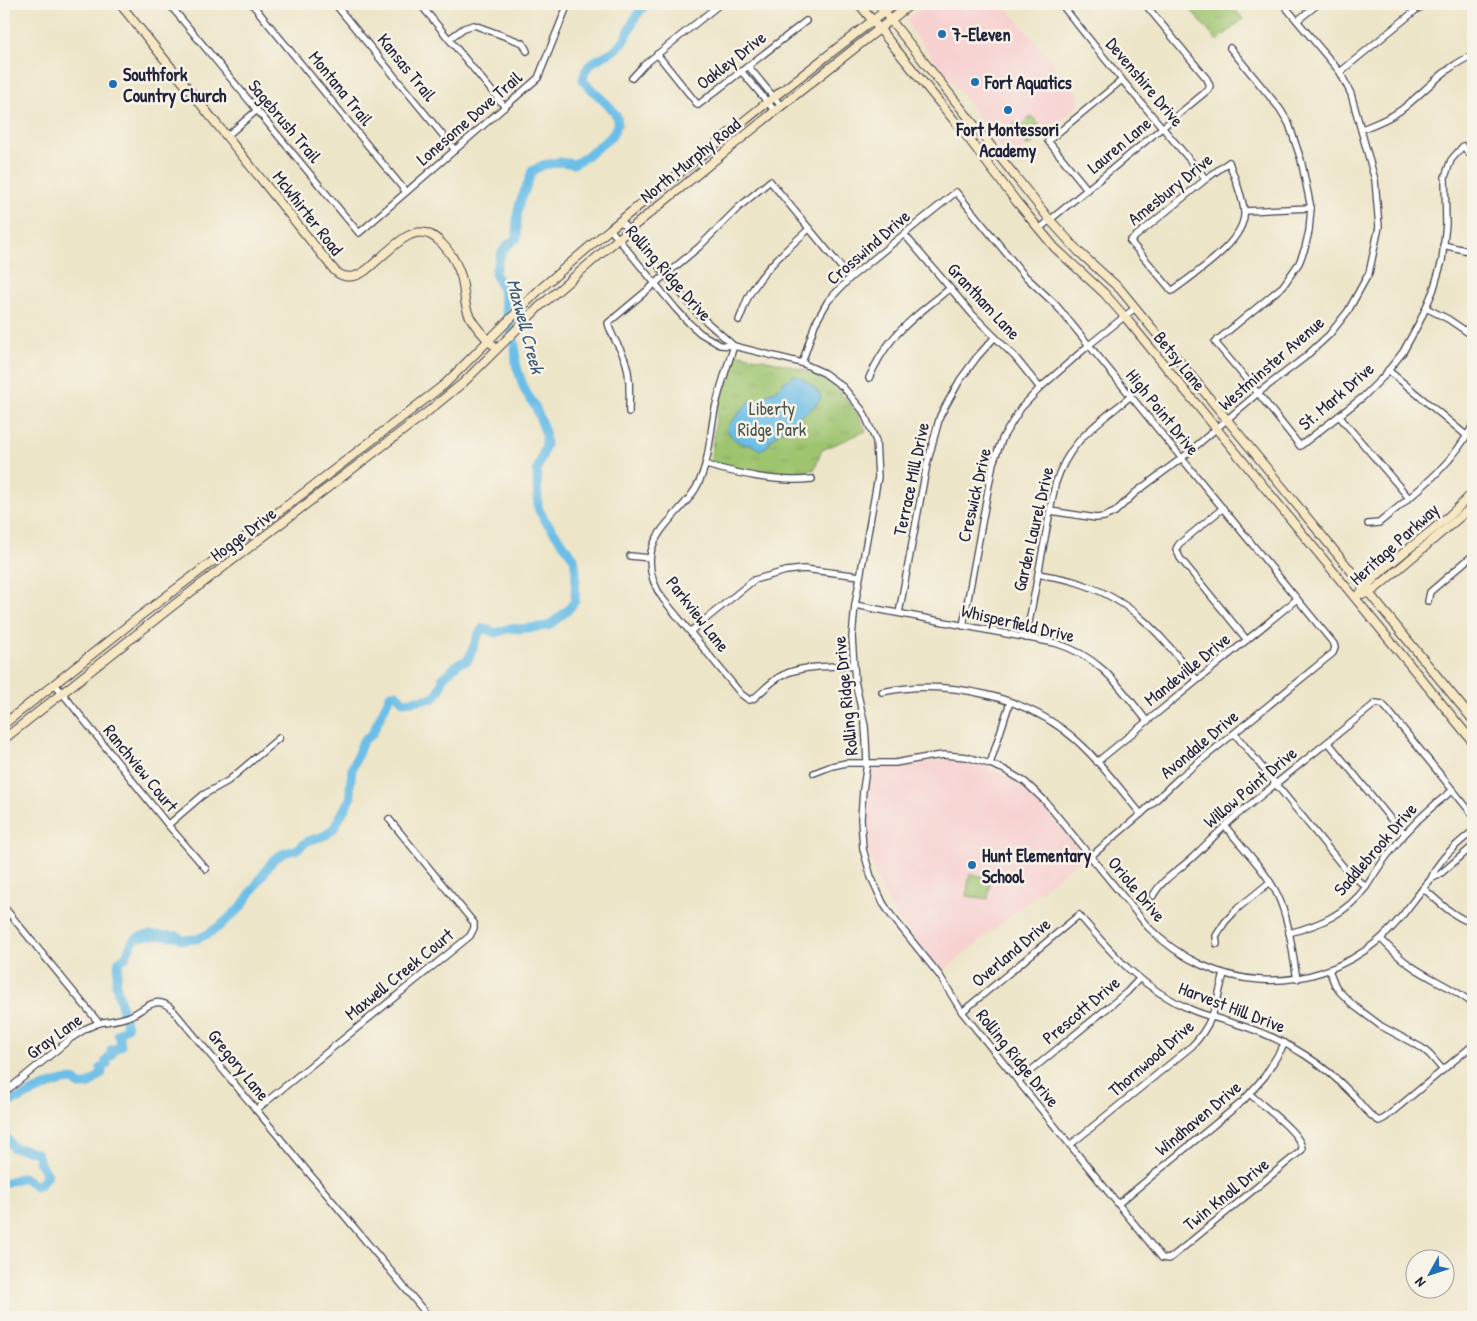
<svg xmlns="http://www.w3.org/2000/svg" width="1477" height="1321" font-family="'Patrick Hand',sans-serif">
<style>
.built{fill:#f7d0d0}
.park{fill:url(#park-tufts);stroke:#607355}
.garden{fill:#9ec46f;stroke:#607355}
.water{fill:#6abee7;stroke:#467091}
.lines{fill:none;stroke-linecap:round;stroke-linejoin:round}
.river{stroke:#6abee7;stroke-width:9}
.street-casing{stroke:#403f50;stroke-width:8}
.secondary-casing{stroke:#403f50;stroke-width:10}
.street{stroke:#fff;stroke-width:5.5}
.secondary{stroke:#f7e8c3;stroke-width:8}
.poi-dot{fill:#1f6fb2;stroke:#f7f3e8;stroke-width:2}
.labels{text-anchor:middle;dominant-baseline:central;stroke-width:5;stroke-linejoin:round;paint-order:stroke}
.poi-label{font-size:18px;font-weight:bold;fill:#22223b;stroke:#f7f3e8;text-anchor:start}
.street-label{font-size:18px;fill:#22223b;stroke:#f7f3e8}
.park-label{font-size:18px;fill:#47534b;stroke:#f7f3e8}
.water-label{font-size:19px;font-style:italic;fill:#3b5977;stroke:#f7f3e8}
</style>
<defs>
<pattern id="park-tufts" width="24" height="20" patternUnits="userSpaceOnUse" patternTransform="scale(1.25)"><rect width="24" height="20" fill="#9ec46f"/><path d="M3 7l-1-3M5 7V3M7 7l1-3M15 17l-1-3M17 17v-4M19 17l1-3" fill="none" stroke="#88a861"/></pattern>
</defs>
<rect width="100%" height="100%" fill="#f7f3e8"/>
<filter id="ink" filterUnits="userSpaceOnUse"><feTurbulence type="fractalNoise" baseFrequency=".02" numOctaves="2"/><feDisplacementMap in="SourceGraphic" scale="10" xChannelSelector="R" yChannelSelector="G"/><feConvolveMatrix kernelMatrix="1 2 1 2 8 2 1 2 1" color-interpolation-filters="sRGB"/></filter>
<filter id="wash" filterUnits="userSpaceOnUse"><feTurbulence type="fractalNoise" baseFrequency=".0096" numOctaves="4" result="noise"/><feDisplacementMap in="SourceGraphic" scale="20" xChannelSelector="R" yChannelSelector="G"/><feGaussianBlur stdDeviation="1.12" result="paint"/><feColorMatrix in="noise" values="0 0 0 0 0 0 0 0 0 0 0 0 0 0 0 0 0 1.4 0 .05"/><feComposite in="paint" operator="in"/></filter>
<g filter="url(#wash)">
<rect width="100%" height="100%" fill="#ede5c8"/>
<g class="built">
<path d="M925 4H1004L1079 95V105L1008 162 987 128 908 25 907 19Z"/>
<path d="M937 760 959 761 980 765 1000 773 1019 784 1037 799 1084 856 942 972 896 916 883 893 869 858 865 824 866 793 870 771 872 768 899 767Z"/>
</g>
<g class="park">
<path d="M1186 4H1231L1243 19 1217 41Z"/>
<path d="M1032 116 1045 133 1028 147 1011 126 1016 122 1019 126Z"/>
<path d="M735 353C795 367 838 369 866 431L822 450 814 470C807 469 805 472 801 477L742 471 710 462 718 406 724 384Z"/>
</g>
<path class="garden" d="M970 874 991 878 988 899 966 896Z"/>
<path class="water" d="M794 375C804 378 817 388 821 397 818 406 802 414 795 421 793 423 792 427 790 428 787 430 785 428 782 429 776 433 778 437 770 440L769 445 760 450 751 444 746 445C737 441 728 437 727 427L747 404 750 401 761 399 769 393 776 391 782 384Z"/>
<g class="lines">
<g class="river">
<path d="M4 1104C27 1098 50 1080 74 1080L79 1085H88C93 1080 98 1078 102 1073L101 1068 107 1064 106 1061 112 1054 111 1050 121 1046 120 1038 118 1034 127 1027 116 985 119 961 125 958 133 941 139 937 149 935 177 936 183 940 197 939 208 934 221 925 241 907 273 860 284 853 296 850 308 841 326 835 334 828 351 797 350 788 352 769 363 741 372 734 391 694H396L404 702 434 698 440 689 443 678 459 663 467 661C474 650 475 637 483 628L496 633 510 628 519 629 548 626 557 619 568 610 575 601 576 572 574 558 544 519 538 508 537 470 546 445 545 432 536 408 524 389 516 364 515 343 506 311 503 292 495 273C500 257 501 247 517 238 517 228 516 216 519 206 522 194 529 183 532 171L543 165 560 162 574 164 584 158 611 137 618 124 617 117 611 108 583 81C586 55 607 61 621 44 628 36 631 25 636 16 639 12 643 8 646 4"/>
<path d="M4 1133 13 1148 27 1150 37 1153 40 1164 47 1175 40 1185 36 1186 23 1177 4 1183"/>
</g>
</g>
</g>
<g filter="url(#ink)">
<g class="lines">
<g class="street-casing">
<g id="street">
<path d="M169 4 359 233 538 78 568 4"/>
<path d="M252 4 406 192"/>
<path d="M335 4 455 150"/>
<path d="M420 4 505 107"/>
<path d="M1061 4 1122 80 1206 179"/>
<path d="M1298 20 1318 4"/>
<path d="M449 39 464 28 474 25 523 43 527 51"/>
<path d="M1230 48 1280 109 1289 124 1301 160 1311 208 1309 231 1305 248 1299 263 1283 286 1215 342 1258 393 1300 446 1363 397 1383 377 1403 352 1420 321 1433 291 1442 261 1446 224 1445 177 1451 160 1463 146 1473 158"/>
<path d="M657 54 698 105 806 21"/>
<path d="M748 66 781 106"/>
<path d="M741 71 775 111"/>
<path d="M1340 72 1416 10 1427 4"/>
<path d="M632 78 644 65 720 4"/>
<path d="M1362 129C1375 124 1389 119 1401 110 1421 95 1450 62 1473 56"/>
<path d="M227 136 256 111"/>
<path d="M1229 162C1234 177 1242 194 1244 210 1248 240 1194 274 1172 291L1130 241 1206 179Z"/>
<path d="M1088 190 1048 141 1122 80"/>
<path d="M1244 211 1311 208"/>
<path d="M621 221 699 315 734 346"/>
<path d="M610 229 676 309 689 323 700 333 720 345 734 346 802 363 824 373 843 387 863 411 876 441 878 477 855 605 852 637 855 681 865 726 866 740 867 763 863 790 861 819 863 849 871 877 883 903 891 915 940 976 962 1012 1162 1258 1169 1259 1173 1256 1302 1150C1303 1134 1262 1106 1250 1094"/>
<path d="M1039 229 1208 90 1210 86 1207 79 1145 4"/>
<path d="M904 234 973 315 1015 357 1040 388"/>
<path d="M1443 245 1473 252"/>
<path d="M1426 308 1448 319 1473 336"/>
<path d="M739 320C743 311 746 300 751 292 766 267 788 248 809 229"/>
<path d="M734 346C727 367 720 387 715 409 710 432 710 457 700 480 689 507 658 523 651 552 648 570 653 585 663 599L741 694 749 700 753 699C763 691 772 680 783 675 802 665 832 667 853 665"/>
<path d="M802 363 815 324 828 301 850 278 956 192 1024 275 1056 305 1334 644 1335 648 1333 653 1179 778 1141 814 1090 857"/>
<path d="M1388 370 1467 436"/>
<path d="M869 378C875 365 882 352 891 341 908 320 930 305 950 288"/>
<path d="M629 412C629 396 631 379 626 363 622 349 611 337 608 323L699 247 739 207 770 181 850 278"/>
<path d="M1339 416 1409 498"/>
<path d="M706 465C741 474 776 483 812 479"/>
<path d="M1223 508 1179 544 1176 549 1180 558 1247 640"/>
<path d="M1050 511 1096 518 1104 517 1115 512 1135 493 1182 458 1258 393 1304 358 1329 335 1348 311 1369 273 1379 227 1375 180 1351 94 1340 72 1283 4"/>
<path d="M1368 524 1379 523C1415 493 1451 467 1473 425"/>
<path d="M630 556 650 558"/>
<path d="M1038 574C1050 576 1063 578 1076 582 1134 600 1160 635 1197 680"/>
<path d="M1428 601 1430 592 1473 555"/>
<path d="M855 605 1055 643C1100 656 1119 686 1147 721"/>
<path d="M899 613 927 464 940 416 960 380 977 357 995 337"/>
<path d="M963 626 993 463 1003 437 1021 408 1040 388 1089 345 1135 308"/>
<path d="M691 631 754 580 786 571 804 569 860 576"/>
<path d="M1026 638 1055 485C1069 440 1096 425 1131 396"/>
<path d="M55 684 168 825 206 869"/>
<path d="M882 692C946 678 1027 696 1076 740 1100 761 1120 789 1141 814"/>
<path d="M1235 734 1346 870 1366 887"/>
<path d="M1328 742 1393 822 1405 833"/>
<path d="M1097 762 1297 599"/>
<path d="M990 764 1010 702"/>
<path d="M814 773 832 766 846 763H895L928 757 944 755 967 757 990 764 1005 770 1025 782 1045 801 1148 927C1212 992 1308 999 1379 940 1400 923 1413 899 1431 879 1438 859 1457 844 1473 831"/>
<path d="M168 825 203 795 228 781 279 738"/>
<path d="M1225 826C1242 847 1267 872 1278 896 1290 922 1292 952 1297 979"/>
<path d="M1431 879 1439 875 1473 846"/>
<path d="M1423 888C1438 901 1454 918 1473 923"/>
<path d="M1153 896C1161 880 1179 870 1192 858 1207 844 1221 829 1237 815L1376 703 1382 704 1387 709 1473 815"/>
<path d="M4 907 99 1023C109 1021 120 1020 130 1016 146 1009 155 994 172 1009L429 1317"/>
<path d="M1289 933C1320 925 1346 914 1366 887 1374 875 1381 863 1390 852 1408 828 1429 808 1453 790"/>
<path d="M1381 939C1390 948 1399 958 1410 965 1431 980 1453 987 1473 1004"/>
<path d="M1217 944 1216 936 1225 922 1238 908 1270 882"/>
<path d="M1329 970 1335 985 1340 992 1353 1005 1381 1026 1422 1048 1430 1055 1443 1070"/>
<path d="M962 1012 1079 915C1113 955 1142 989 1192 1010 1208 1017 1226 1020 1243 1026 1265 1033 1286 1043 1305 1055 1322 1066 1338 1079 1352 1094 1360 1102 1368 1116 1379 1121L1385 1118 1473 1045"/>
<path d="M1018 1081 1127 992 1139 979"/>
<path d="M4 1093 70 1039 87 1028 99 1023"/>
<path d="M256 1110 470 936 474 928V923L389 819"/>
<path d="M1070 1145 1192 1046C1214 1023 1216 1003 1224 974"/>
<path d="M1118 1204 1243 1101 1265 1076 1285 1043"/>
</g>
</g>
<g class="secondary-casing">
<g id="secondary">
<path d="M120 4 335 271C344 279 355 278 365 271 378 261 396 241 410 235 434 223 455 257 461 276 465 289 463 305 470 317 475 327 484 336 492 344"/>
<path d="M859 4 962 130 1016 201 1055 248 1104 293 1125 317 1473 742"/>
<path d="M878 4 1050 220 1079 252 1120 289 1473 720"/>
<path d="M1364 594 1375 589 1473 506"/>
<path d="M1356 598C1389 557 1438 532 1473 492"/>
<path d="M4 724 140 616 309 489 445 384 540 289 610 229 774 97 894 4"/>
<path d="M4 739 175 604 426 413 464 382 539 307 618 239 775 111 911 4"/>
</g>
</g>
<use href="#street" class="street"/>
<use href="#secondary" class="secondary"/>
</g>
</g>
<g class="poi-dot">
<circle cx="942" cy="34" r="5"/>
<circle cx="975" cy="82" r="5"/>
<circle cx="113" cy="84" r="5"/>
<circle cx="1008" cy="110" r="5"/>
<circle cx="972" cy="865" r="5"/>
</g>
<g class="labels">
<g class="poi-label">
<text x="952" y="34">7-Eleven</text>
<text x="123" y="74">Southfork<tspan x="123" dy="21">Country Church</tspan></text>
<text x="985" y="82">Fort Aquatics</text>
<text x="1008" y="129" text-anchor="middle">Fort Montessori<tspan x="1008" dy="21">Academy</tspan></text>
<text x="982" y="855">Hunt Elementary<tspan x="982" dy="21">School</tspan></text>
</g>
<g class="street-label">
<text transform="translate(731 60) rotate(-38)">Oakley Drive</text>
<text transform="translate(407 67) rotate(51)">Kansas Trail</text>
<text transform="translate(1145 82) rotate(50)">Devenshire Drive</text>
<text transform="translate(341 88) rotate(51)">Montana Trail</text>
<text transform="translate(469 118) rotate(-41)">Lonesome Dove Trail</text>
<text transform="translate(285 121) rotate(50)">Sagebrush Trail</text>
<text transform="translate(1119 145) rotate(-40)">Lauren Lane</text>
<text transform="translate(690 160) rotate(-39)">North Murphy Road</text>
<text transform="translate(1170 189) rotate(-39)">Amesbury Drive</text>
<text transform="translate(308 213) rotate(52)">McWhirter Road</text>
<text transform="translate(868 247) rotate(-41)">Crosswind Drive</text>
<text transform="translate(669 273) rotate(49)">Rolling Ridge Drive</text>
<text transform="translate(984 301) rotate(47)">Grantham Lane</text>
<text transform="translate(1180 361) rotate(51)">Betsy Lane</text>
<text transform="translate(1271 363) rotate(-41)">Westminster Avenue</text>
<text transform="translate(1336 396) rotate(-41)">St. Mark Drive</text>
<text transform="translate(1163 412) rotate(51)">High Point Drive</text>
<text transform="translate(911 479) rotate(-78)">Terrace Mill Drive</text>
<text transform="translate(974 495) rotate(-77)">Creswick Drive</text>
<text transform="translate(1033 529) rotate(-77)">Garden Laurel Drive</text>
<text transform="translate(243 534) rotate(-37)">Hogge Drive</text>
<text transform="translate(1394 544) rotate(-42)">Heritage Parkway</text>
<text transform="translate(698 614) rotate(52)">Parkview Lane</text>
<text transform="translate(1018 623) rotate(13)">Whisperfield Drive</text>
<text transform="translate(1187 669) rotate(-39)">Mandeville Drive</text>
<text transform="translate(845 696) rotate(-96)">Rolling Ridge Drive</text>
<text transform="translate(1199 744) rotate(-40)">Avondale Drive</text>
<text transform="translate(141 768) rotate(51)">Ranchview Court</text>
<text transform="translate(1250 787) rotate(-40)">Willow Point Drive</text>
<text transform="translate(1375 849) rotate(-49)">Saddlebrook Drive</text>
<text transform="translate(1137 889) rotate(50)">Oriole Drive</text>
<text transform="translate(1011 952) rotate(-40)">Overland Drive</text>
<text transform="translate(399 974) rotate(-39)">Maxwell Creek Court</text>
<text transform="translate(1232 1007) rotate(21)">Harvest Hill Drive</text>
<text transform="translate(1081 1010) rotate(-40)">Prescott Drive</text>
<text transform="translate(54 1036) rotate(-36)">Gray Lane</text>
<text transform="translate(1018 1058) rotate(51)">Rolling Ridge Drive</text>
<text transform="translate(1151 1058) rotate(-41)">Thornwood Drive</text>
<text transform="translate(239 1065) rotate(51)">Gregory Lane</text>
<text transform="translate(1198 1118) rotate(-40)">Windhaven Drive</text>
<text transform="translate(1226 1194) rotate(-39)">Twin Knoll Drive</text>
</g>
<g class="park-label">
<text x="772" y="408">Liberty<tspan x="772" dy="21">Ridge Park</tspan></text>
</g>
<g class="water-label">
<text transform="translate(526 326) rotate(75)">Maxwell Creek</text>
</g>
</g>
<rect width="1477" height="1321" fill="none" stroke="#f7f3e8" stroke-width="20"/>
<g transform="translate(1430 1274) rotate(230)"><circle r="24" fill="#f7f3e8" stroke="#a29fa3"/>
<path d="M0-4L9 19L0 12L-9 19Z" fill="#1f6fb2"/>
<text y="-8" font-size="14" font-weight="bold" text-anchor="middle" fill="#22223b">N</text>
</g>
</svg>
